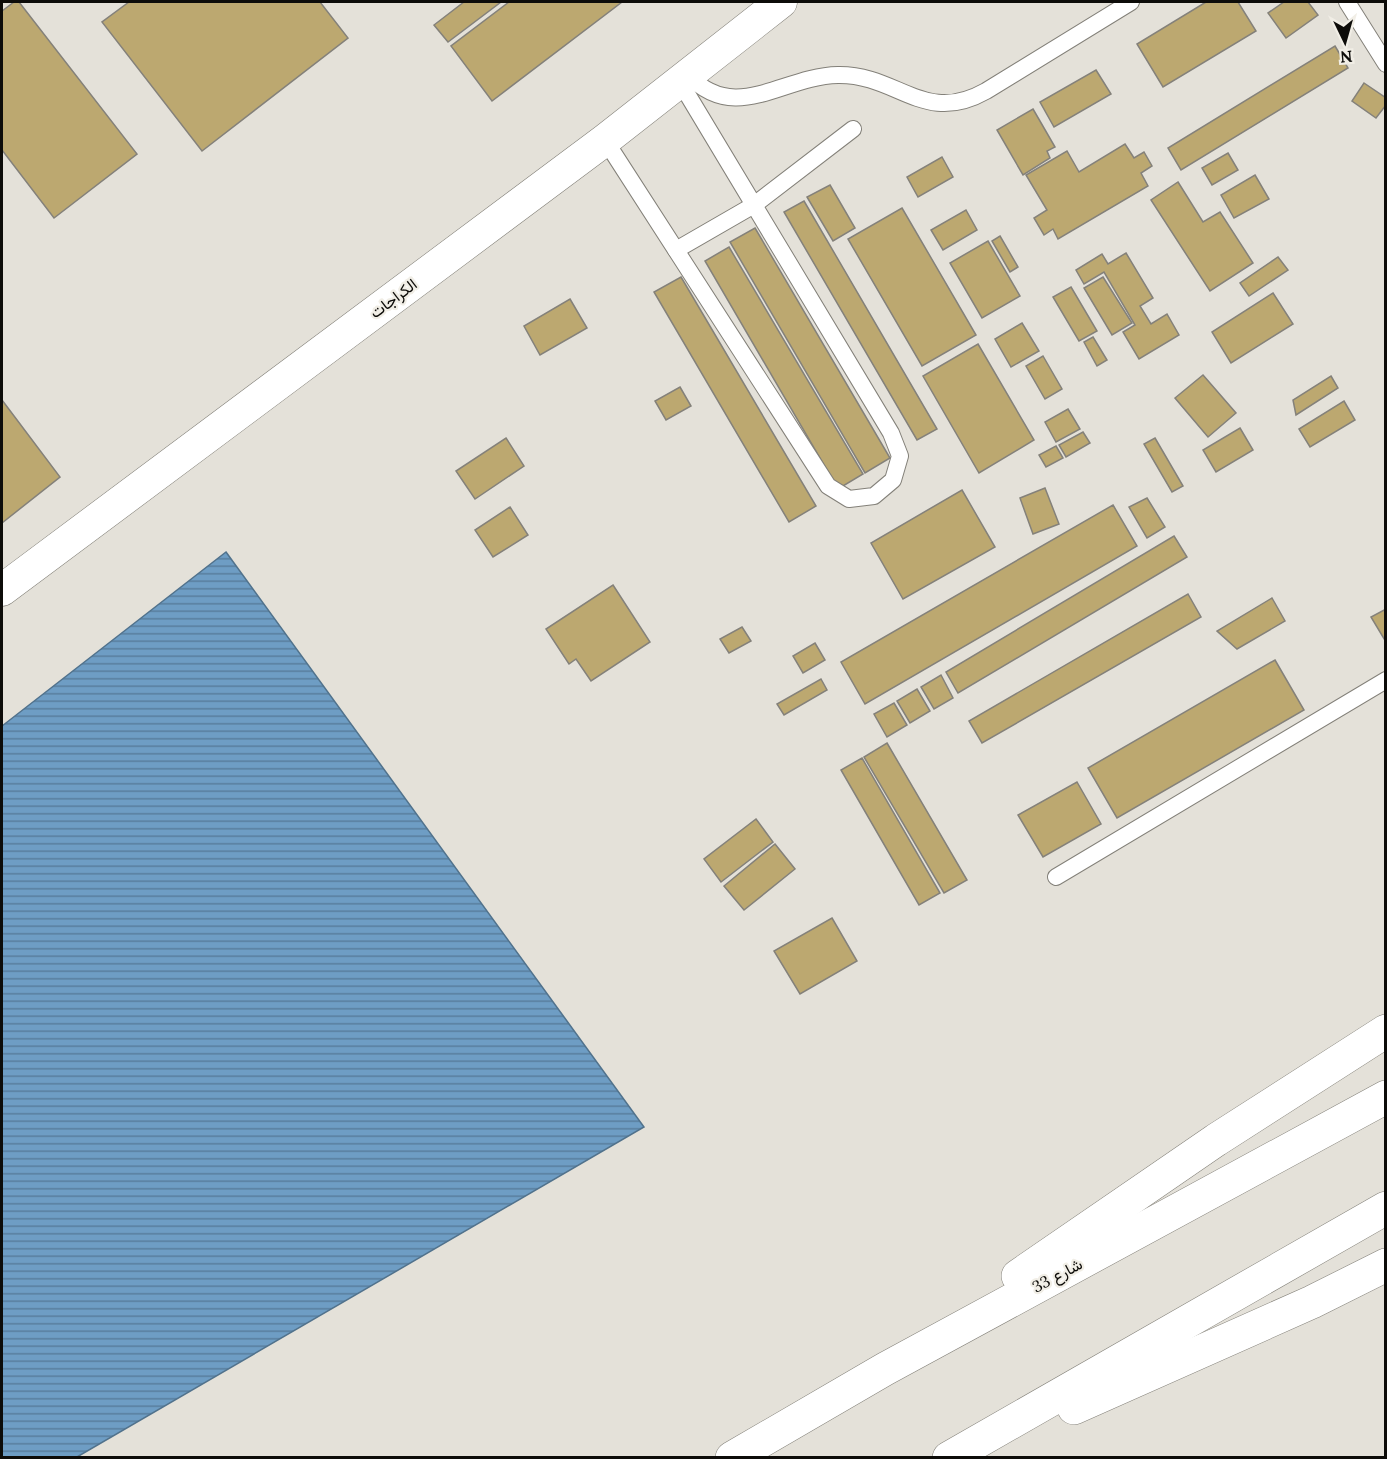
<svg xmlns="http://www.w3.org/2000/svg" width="1387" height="1459" font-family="Lora,Vazirmatn,serif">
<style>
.water{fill:url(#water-rules);stroke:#51728c;stroke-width:1.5}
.building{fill:#bca870;stroke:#84817a;stroke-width:1.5}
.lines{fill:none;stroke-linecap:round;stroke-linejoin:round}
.service-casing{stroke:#838079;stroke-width:18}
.minor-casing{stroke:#838079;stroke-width:33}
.trunk-casing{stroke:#838079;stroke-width:34}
.service{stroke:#fff;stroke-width:16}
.minor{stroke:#fff;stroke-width:32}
.trunk{stroke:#fff;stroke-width:33}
.labels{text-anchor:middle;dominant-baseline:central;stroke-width:4.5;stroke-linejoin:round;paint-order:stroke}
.street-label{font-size:16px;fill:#0d0c09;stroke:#f1eee6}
</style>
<defs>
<pattern id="water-rules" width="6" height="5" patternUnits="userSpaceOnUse" patternTransform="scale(1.5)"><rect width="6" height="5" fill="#6e9dc4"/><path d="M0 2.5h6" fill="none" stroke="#597e9d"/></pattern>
</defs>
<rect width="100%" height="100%" fill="#e4e1d9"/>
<path class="water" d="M226 552 644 1127 77 1457H2V726Z"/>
<g class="building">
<path d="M14 2H19L137 154 54 218 2 150V11Z"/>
<path d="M129 2H320L348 38 202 151 102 22Z"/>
<path d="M464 2H501L448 42 434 25Z"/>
<path d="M509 2H622L492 101 451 46Z"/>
<path d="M1206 2H1238L1256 31 1163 87 1137 44Z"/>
<path d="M1284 2H1308L1318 15 1286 38 1268 13Z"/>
<path d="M1335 46 1348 68 1181 170 1168 148Z"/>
<path d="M1096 70 1111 94 1054 127 1040 102Z"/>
<path d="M1364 83 1386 98V105L1376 118 1352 101Z"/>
<path d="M1033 109 1055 147 1047 151 1050 158 1023 175 997 130Z"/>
<path d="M1125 144 1134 158 1144 152 1152 166 1141 173 1148 186 1058 239 1053 229 1044 235 1034 218 1047 210 1026 175 1067 151 1079 172Z"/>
<path d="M1228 153 1238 170 1212 185 1202 168Z"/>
<path d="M942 157 953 177 918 197 907 177Z"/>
<path d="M1255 175 1269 199 1234 218 1221 195Z"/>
<path d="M1178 182 1203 222 1220 212 1253 263 1210 291 1151 200Z"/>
<path d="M830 185 855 228 833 241 807 197Z"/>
<path d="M804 201 937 429 917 440 784 212Z"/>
<path d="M902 208 976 335 922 366 848 239Z"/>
<path d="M966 210 977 230 943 250 931 230Z"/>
<path d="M755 228 890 458 865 473 730 242Z"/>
<path d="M1000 236 1018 267 1010 272 992 241Z"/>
<path d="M988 241 1020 296 982 318 950 263Z"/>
<path d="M729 247 863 474 838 489 705 261Z"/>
<path d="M1126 253 1153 298 1140 306 1151 324 1167 314 1179 335 1139 359 1123 332 1135 325 1104 272 1084 284 1076 270 1102 254 1108 264Z"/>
<path d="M1278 257 1288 270 1249 296 1240 283Z"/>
<path d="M681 277 816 506 789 522 654 292Z"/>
<path d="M1103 277 1132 323 1112 335 1084 288Z"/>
<path d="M1071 287 1097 331 1079 341 1053 297Z"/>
<path d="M1273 293 1293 324 1231 363 1212 332Z"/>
<path d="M570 299 587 328 540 355 524 326Z"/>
<path d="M1022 323 1039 351 1011 367 995 339Z"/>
<path d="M1093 337 1107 360 1097 366 1084 342Z"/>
<path d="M978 344 1034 440 979 473 923 376Z"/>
<path d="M1043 356 1062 389 1045 399 1026 366Z"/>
<path d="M1203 375 1236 413 1208 437 1175 398Z"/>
<path d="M1331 376 1338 388 1296 415 1293 400Z"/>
<path d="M680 387 691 406 666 420 655 401Z"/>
<path d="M2 400 60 477 2 523Z"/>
<path d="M1344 401 1355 420 1310 447 1299 429Z"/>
<path d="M1068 409 1080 429 1056 442 1045 422Z"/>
<path d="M1240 428 1253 450 1216 472 1203 450Z"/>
<path d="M1083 432 1090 443 1066 457 1059 445Z"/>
<path d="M506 438 524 466 475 499 456 471Z"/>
<path d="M1155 438 1183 486 1172 492 1144 444Z"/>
<path d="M1056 446 1063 458 1046 467 1039 455Z"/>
<path d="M1045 488 1059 524 1033 534 1020 498Z"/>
<path d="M962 490 995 547 903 599 871 543Z"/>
<path d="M1147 498 1165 527 1147 538 1129 507Z"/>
<path d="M1113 505 1137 546 865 704 841 662Z"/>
<path d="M510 507 528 535 493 557 475 530Z"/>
<path d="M1174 536 1187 557 958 693 946 672Z"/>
<path d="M613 585 650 642 591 681 576 659 569 664 546 629Z"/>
<path d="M1188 594 1201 617 982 743 969 721Z"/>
<path d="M1272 598 1285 621 1237 649 1217 631Z"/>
<path d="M1386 609V642L1371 617Z"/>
<path d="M742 627 751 641 729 653 720 639Z"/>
<path d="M815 643 825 660 803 673 793 656Z"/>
<path d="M1275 660 1304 710 1117 818 1088 768Z"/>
<path d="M941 675 953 698 934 709 921 687Z"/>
<path d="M821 679 827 690 784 715 777 704Z"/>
<path d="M917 689 930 711 910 723 897 701Z"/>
<path d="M894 703 907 725 887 737 874 714Z"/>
<path d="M887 743 967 880 944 893 864 757Z"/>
<path d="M862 758 940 893 919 905 841 770Z"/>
<path d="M1077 782 1101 824 1043 857 1018 815Z"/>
<path d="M756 819 773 842 721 882 704 859Z"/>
<path d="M775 844 795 869 744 910 724 886Z"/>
<path d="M832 918 857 961 800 994 774 951Z"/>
</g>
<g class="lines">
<g class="service-casing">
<g id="service">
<path d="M1347 2 1386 64"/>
<path d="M688 75C736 125 782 76 838 75 898 74 924 126 986 91L1131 2"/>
<path d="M605 140 828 486 849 499 874 496 893 480 900 456 891 433 680 82"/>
<path d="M676 250 754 205 853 129"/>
<path d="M1056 877 1386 680"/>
</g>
</g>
<g class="minor-casing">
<path id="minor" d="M2 590 605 140 781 2"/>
</g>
<g class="trunk-casing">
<g id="trunk">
<path d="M1018 1276 1216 1140 1386 1031"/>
<path d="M1074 1408 1312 1302 1386 1265"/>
<path d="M732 1458 885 1369 1386 1097"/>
<path d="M949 1458 1386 1208"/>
</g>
</g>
<use href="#service" class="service"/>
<use href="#minor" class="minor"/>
<use href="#trunk" class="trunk"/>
</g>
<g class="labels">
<g class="street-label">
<text transform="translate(393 298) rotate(-37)">الكراجات</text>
<text transform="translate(1057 1275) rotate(-28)">شارع 33</text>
</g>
</g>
<rect width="1387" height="1459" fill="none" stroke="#0d0c09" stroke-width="6"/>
<g transform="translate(1345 42) rotate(175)" stroke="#f1eee6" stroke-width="4.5" paint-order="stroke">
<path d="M0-4.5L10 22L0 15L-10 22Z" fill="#0d0c09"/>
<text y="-9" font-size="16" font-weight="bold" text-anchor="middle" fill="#0d0c09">N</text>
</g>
</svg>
